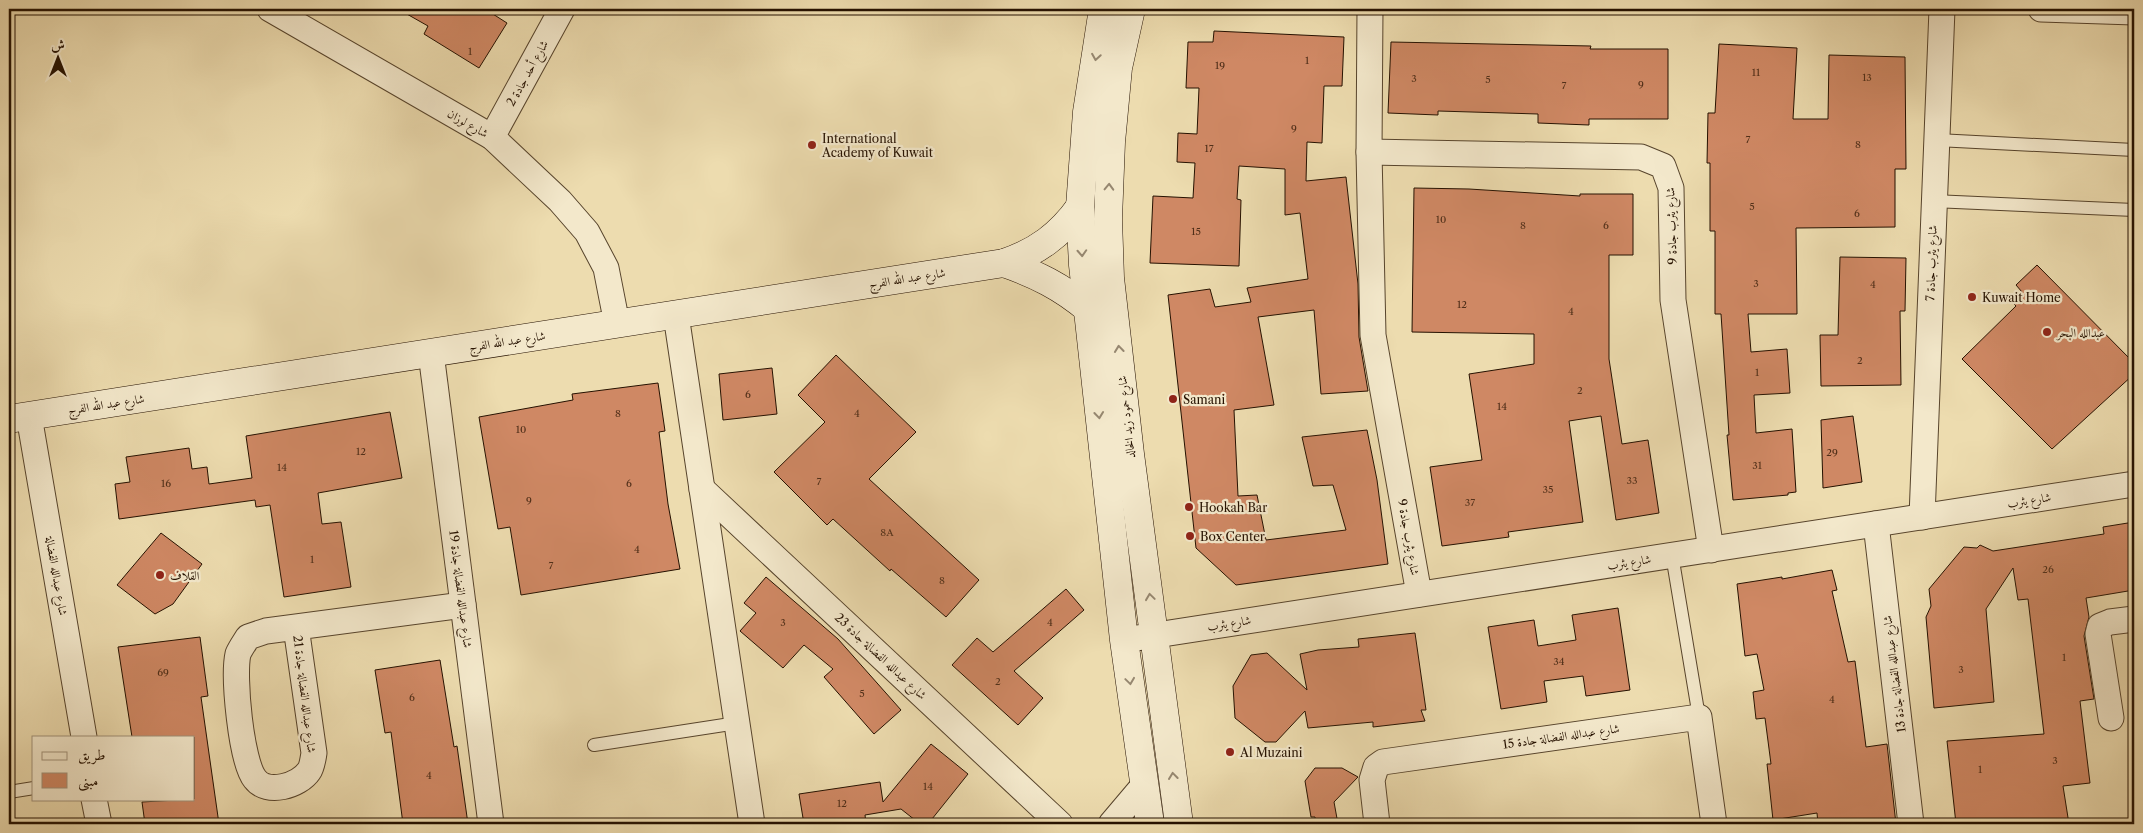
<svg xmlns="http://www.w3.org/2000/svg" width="2143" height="833" font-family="'Libre Caslon Text',Amiri,serif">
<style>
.building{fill:#cf8864;stroke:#251100}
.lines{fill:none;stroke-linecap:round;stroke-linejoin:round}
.lane-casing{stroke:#57442c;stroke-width:14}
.street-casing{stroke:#57442c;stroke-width:27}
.secondary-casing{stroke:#251100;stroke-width:29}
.lane{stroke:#f3e8cb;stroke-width:12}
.street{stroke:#f3e8cb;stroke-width:25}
.secondary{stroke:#f3e8cb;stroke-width:28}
.oneway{stroke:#968770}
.poi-dot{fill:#8f2418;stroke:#f3e8cb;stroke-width:2}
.labels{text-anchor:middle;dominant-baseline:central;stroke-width:4.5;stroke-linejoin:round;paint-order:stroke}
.number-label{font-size:10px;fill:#502f19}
.street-label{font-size:12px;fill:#251100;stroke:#f3e8cb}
.poi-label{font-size:12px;fill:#251100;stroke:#f3e8cb;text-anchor:start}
</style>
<rect width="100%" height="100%" fill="#eddcaf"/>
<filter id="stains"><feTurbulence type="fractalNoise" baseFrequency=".004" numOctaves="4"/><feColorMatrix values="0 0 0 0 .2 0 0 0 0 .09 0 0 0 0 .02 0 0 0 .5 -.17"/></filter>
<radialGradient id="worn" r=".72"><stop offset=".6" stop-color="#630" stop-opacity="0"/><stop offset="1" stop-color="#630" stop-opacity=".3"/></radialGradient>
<g class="building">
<path d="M398 9H485L507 23 479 68 424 34 428 26Z"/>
<path d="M1214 31 1344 37 1342 86H1324L1322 143 1307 142 1306 181 1346 177 1358 284 1359 337 1368 391 1321 394 1314 310 1258 317 1274 405 1234 410 1238 496 1257 495 1266 540 1346 530 1333 485 1313 486 1302 437 1367 430 1377 480 1388 564 1236 585 1196 548 1168 295 1210 289 1215 307 1251 302 1247 288 1308 279 1300 213 1285 215V169L1239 166 1237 199 1241 200 1239 266 1150 263 1153 196 1193 198 1195 163 1177 162 1178 133 1197 134 1199 88H1186L1188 42H1213Z"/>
<path d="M1391 42 1591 46 1590 49H1668V119H1589V125L1538 123V114L1438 111V115L1388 113Z"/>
<path d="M1719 44 1797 48 1793 119H1828L1829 55 1905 57 1906 169H1895V227L1796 228 1797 314H1748L1751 352 1787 349 1790 393 1754 395 1756 433 1792 429 1796 492 1788 493V495L1733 500 1727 435H1729L1721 314H1715V231H1710V163H1707L1708 113H1715Z"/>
<path d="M1414 188 1469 189 1580 196V194H1633V255H1609V359L1622 444 1648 440 1659 513 1616 520 1601 416 1569 421 1583 522 1508 532 1509 537 1442 546 1430 467 1482 460 1469 374 1534 364V334L1412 332Z"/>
<path d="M1840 257 1906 258 1905 311H1900L1901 385 1821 386 1820 335H1838Z"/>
<path d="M2037 265 2134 363V374L2052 449 1962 359 2016 306 2012 302 2022 292 2016 285Z"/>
<path d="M836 355 916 432 869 479 979 580 946 617 891 569 890 571 833 519 827 525 774 472 825 422 798 395Z"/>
<path d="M772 368 777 414 723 420 719 374Z"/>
<path d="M658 383 665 431 659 432 668 504 680 569 521 595 510 527 498 529 479 417 573 400 572 394Z"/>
<path d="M390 412 402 478 318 493 322 524 341 522 351 587 284 597 270 505 256 507 255 500 119 519 115 484 130 482 126 457 189 448 192 469 207 467 209 484 252 478 246 436Z"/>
<path d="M1853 416 1862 482 1823 488 1821 420Z"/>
<path d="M2134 522V590L2086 598 2089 617 2084 636 2094 699 2080 701 2090 783 2063 786 2069 824H1956L1947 741 2044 734 2028 599 2018 600 2013 568 1986 609 1994 702 1934 708 1926 617 1931 606 1929 589 1964 547 1977 548 1980 545 1993 551 2104 534 2103 527Z"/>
<path d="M161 533 202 564 173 604 155 614 117 585Z"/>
<path d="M1832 570 1837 590 1832 591 1848 662 1855 661 1866 747 1887 744 1896 824H1818L1817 813 1773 820 1767 764H1771L1765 718 1756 719 1753 692 1764 690 1757 654 1745 656 1737 584 1782 577V579Z"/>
<path d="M766 577 838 639 901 710 874 734 824 677 833 669 804 645 783 668 740 631 756 613 744 603Z"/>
<path d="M1066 589 1084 610 1014 671 1043 698 1018 725 952 665 977 638 993 652Z"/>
<path d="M1618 608 1630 690 1586 696 1583 676 1544 681 1547 702 1501 709 1488 627 1534 620 1538 646 1576 640 1572 615Z"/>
<path d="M1415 633 1426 710H1421L1425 721 1373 727V722L1308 728 1305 711 1276 742H1265L1235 718 1233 686 1251 655 1267 653 1307 690 1300 654 1318 650 1359 647 1358 639Z"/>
<path d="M200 637 208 696 201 697 219 824H145L142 802 194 799V737H132L118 647Z"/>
<path d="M440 660 454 747 457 746 468 824H403L391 732 385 733 375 670Z"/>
<path d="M931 744 968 774 928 824H920L901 809 865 815 866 824H827V821L804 824 799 794 880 782 883 802Z"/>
<path d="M1315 768H1342L1358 777 1334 802 1338 824H1316L1315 817H1311L1305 781Z"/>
</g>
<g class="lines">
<g class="lane-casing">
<g id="lane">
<path d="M1937 140 2134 150"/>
<path d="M1933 201 2134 210"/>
<path d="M1672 555 1699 717"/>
<path d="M594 745 737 723"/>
<path d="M9 792 34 788"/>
</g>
</g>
<g class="street-casing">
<g id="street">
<path d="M270 9 492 137 560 201 587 232 606 268 617 324"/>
<path d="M1370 9 1369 152 1373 335 1419 594"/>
<path d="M2041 9 2134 12"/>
<path d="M492 137 562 9"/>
<path d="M1369 152 1641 157 1663 166 1671 188 1673 300 1711 550"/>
<path d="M676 315 752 824"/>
<path d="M431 353 491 824"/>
<path d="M29 416 84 737"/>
<path d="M702 489 1060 824"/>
<path d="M1922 517 1942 9"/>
<path d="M1876 524 1911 824"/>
<path d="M296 627 314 753C313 759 312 767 309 771 299 786 267 795 255 779 241 762 233 676 238 654 240 649 245 642 248 637L266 631 463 605"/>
<path d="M1124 640 2134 484"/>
<path d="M2111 718 2098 634 2100 626 2110 622 2134 619"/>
<path d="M94 799 99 824"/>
<path d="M1111 824 1144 785"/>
<path d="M1377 824 1372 780 1376 767 1383 762 1699 717 1714 824"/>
</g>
</g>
<g class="secondary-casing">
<g id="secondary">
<path d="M1103 9 1087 112 1080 207 1083 265 1124 640 1150 824"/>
<path d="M1131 9 1118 68 1111 142 1108 219 1110 278 1130 454 1179 824"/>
<path d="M1004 263C1036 274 1062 287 1088 309"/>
<path d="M9 419 1004 263C1037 252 1060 235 1080 207"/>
</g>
</g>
<use href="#lane" class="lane"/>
<use href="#street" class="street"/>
<use href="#secondary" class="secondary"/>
</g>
<defs><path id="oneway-chevron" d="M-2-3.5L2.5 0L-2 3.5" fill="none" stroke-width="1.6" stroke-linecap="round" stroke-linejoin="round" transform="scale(1.25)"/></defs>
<g class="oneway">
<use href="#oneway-chevron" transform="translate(1096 57) rotate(99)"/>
<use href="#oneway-chevron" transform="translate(1109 187) rotate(-88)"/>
<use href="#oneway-chevron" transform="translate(1082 253) rotate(87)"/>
<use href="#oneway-chevron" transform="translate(1119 349) rotate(-96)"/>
<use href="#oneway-chevron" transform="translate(1099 415) rotate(84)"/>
<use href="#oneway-chevron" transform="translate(1150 597) rotate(-98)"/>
<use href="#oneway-chevron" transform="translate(1130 681) rotate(82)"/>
<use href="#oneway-chevron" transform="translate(1173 776) rotate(-97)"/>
</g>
<g class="poi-dot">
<circle cx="812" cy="145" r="5"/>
<circle cx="1972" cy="297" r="5"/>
<circle cx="2047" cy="332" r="5"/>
<circle cx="1173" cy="399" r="5"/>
<circle cx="1189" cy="507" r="5"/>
<circle cx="1190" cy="536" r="5"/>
<circle cx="160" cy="575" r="5"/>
<circle cx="1230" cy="752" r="5"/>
</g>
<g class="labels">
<g class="number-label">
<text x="470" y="51">1</text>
<text x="1307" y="60">1</text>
<text x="1220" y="65">19</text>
<text x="1756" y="72">11</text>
<text x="1867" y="77">13</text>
<text x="1414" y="78">3</text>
<text x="1488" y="79">5</text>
<text x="1641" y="84">9</text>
<text x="1564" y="85">7</text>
<text x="1294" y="128">9</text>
<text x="1748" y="139">7</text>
<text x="1858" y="144">8</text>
<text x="1209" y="148">17</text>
<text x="1752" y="206">5</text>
<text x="1857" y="213">6</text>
<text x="1441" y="219">10</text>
<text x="1523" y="225">8</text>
<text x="1606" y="225">6</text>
<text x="1196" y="231">15</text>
<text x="1756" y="283">3</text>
<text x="1873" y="284">4</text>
<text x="1462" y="304">12</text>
<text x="1571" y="311">4</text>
<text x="1860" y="360">2</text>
<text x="1757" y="372">1</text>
<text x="1580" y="390">2</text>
<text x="748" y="394">6</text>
<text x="1502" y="406">14</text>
<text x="618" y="413">8</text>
<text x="857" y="413">4</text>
<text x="521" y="429">10</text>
<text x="361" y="451">12</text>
<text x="1832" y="452">29</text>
<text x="1757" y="465">31</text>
<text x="282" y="467">14</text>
<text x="1632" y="480">33</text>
<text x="819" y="481">7</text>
<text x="166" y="483">16</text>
<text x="629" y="483">6</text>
<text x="1548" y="489">35</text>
<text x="529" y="500">9</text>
<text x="1470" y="502">37</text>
<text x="887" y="532">8A</text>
<text x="637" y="549">4</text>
<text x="312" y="559">1</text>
<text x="551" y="565">7</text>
<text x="2048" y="569">26</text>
<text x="942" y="580">8</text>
<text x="783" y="622">3</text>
<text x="1050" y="622">4</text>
<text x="2064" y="657">1</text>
<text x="1559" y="661">34</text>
<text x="1961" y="669">3</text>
<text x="163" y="672">69</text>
<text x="998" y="681">2</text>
<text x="862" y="693">5</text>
<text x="412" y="697">6</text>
<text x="1832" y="699">4</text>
<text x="2055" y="760">3</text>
<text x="1980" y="769">1</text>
<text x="429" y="775">4</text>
<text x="928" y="786">14</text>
<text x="842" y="803">12</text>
</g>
<g class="street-label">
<text transform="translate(527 73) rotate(-61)">شارع أحد جادة 2</text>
<text transform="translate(468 123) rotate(30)">شارع لوزان</text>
<text transform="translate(1671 226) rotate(-92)">شارع يثرب جادة 9</text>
<text transform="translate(1931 263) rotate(-88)">شارع يثرب جادة 7</text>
<text transform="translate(907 278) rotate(-9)">شارع عبد الله الفرج</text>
<text transform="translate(507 341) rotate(-9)">شارع عبد الله الفرج</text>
<text transform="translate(106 404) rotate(-9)">شارع عبد الله الفرج</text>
<text transform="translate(1126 417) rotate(-96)">شارع حمود زيد الخالد</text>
<text transform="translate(2029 500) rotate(-9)">شارع يثرب</text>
<text transform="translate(1409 537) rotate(80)">شارع يثرب جادة 9</text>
<text transform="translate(1629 562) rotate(-9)">شارع يثرب</text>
<text transform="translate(57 576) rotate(80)">شارع عبدالله الفضالة</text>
<text transform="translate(461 589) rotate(83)">شارع عبدالله الفضالة جادة 19</text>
<text transform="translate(1229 623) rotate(-9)">شارع يثرب</text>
<text transform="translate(881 656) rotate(43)">شارع عبدالله الفضالة جادة 23</text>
<text transform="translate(1894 674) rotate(-97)">شارع عبدالله الفضالة جادة 13</text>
<text transform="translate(305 694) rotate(83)">شارع عبدالله الفضالة جادة 21</text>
<text transform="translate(1561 736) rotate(-8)">شارع عبدالله الفضالة جادة 15</text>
</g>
<g class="poi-label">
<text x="822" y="138">International<tspan x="822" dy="14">Academy of Kuwait</tspan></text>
<text x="1982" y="297">Kuwait Home</text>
<text x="2057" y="332">عبدالله البحر</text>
<text x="1183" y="399">Samani</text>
<text x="1199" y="507">Hookah Bar</text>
<text x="1200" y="536">Box Center</text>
<text x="170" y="575">القلاف</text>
<text x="1240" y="752">Al Muzaini</text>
</g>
</g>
<rect width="2143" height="833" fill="none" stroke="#eddcaf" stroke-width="30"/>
<rect x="10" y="10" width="2123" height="813" fill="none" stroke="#251100" stroke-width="2.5"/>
<rect x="15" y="15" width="2113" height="803" fill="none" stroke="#251100"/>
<rect x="32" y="736" width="162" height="65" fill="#f3e8cb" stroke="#a1927a"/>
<rect x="42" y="752" width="25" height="8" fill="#f3e8cb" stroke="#a1927a"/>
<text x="78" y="760" font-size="15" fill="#251100">طريق</text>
<rect x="42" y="773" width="25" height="15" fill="#cf8864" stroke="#a1927a"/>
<text x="78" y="786" font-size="15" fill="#251100">مبنى</text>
<g transform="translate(58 58)" stroke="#f3e8cb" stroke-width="4" paint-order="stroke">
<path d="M0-4L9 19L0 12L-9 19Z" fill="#251100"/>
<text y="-8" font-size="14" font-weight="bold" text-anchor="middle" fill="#251100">ش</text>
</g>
<rect width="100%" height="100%" filter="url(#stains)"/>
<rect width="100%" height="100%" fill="url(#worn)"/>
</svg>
